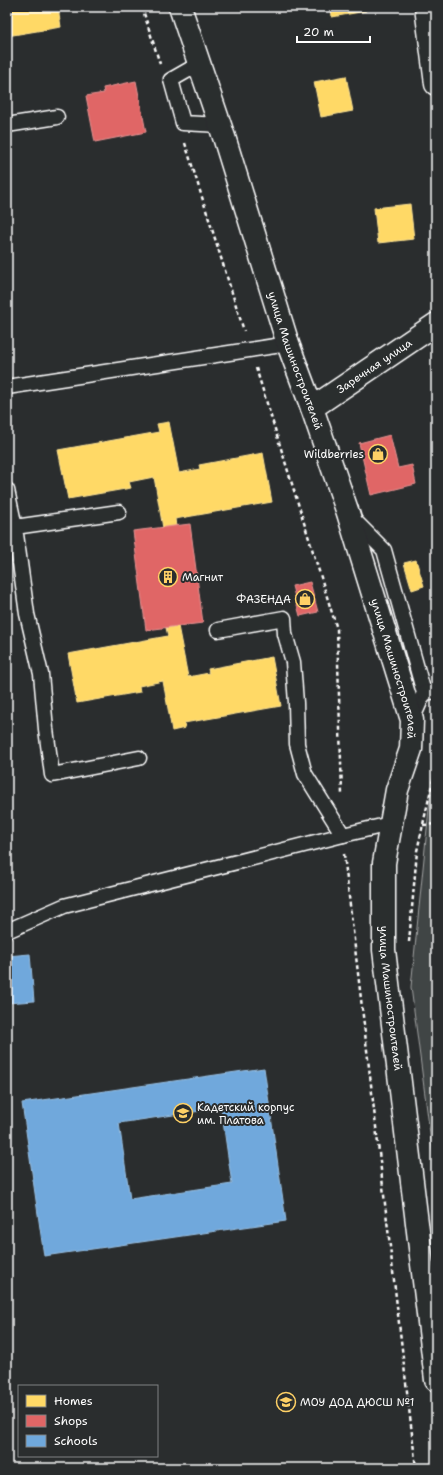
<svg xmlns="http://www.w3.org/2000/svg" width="443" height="1475" font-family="'Shantell Sans',sans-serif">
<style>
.green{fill:#414445;stroke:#a0a2a2}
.homes{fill:#ffd966;stroke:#ffe494}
.shops{fill:#e06666;stroke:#e99494}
.schools{fill:#6fa8dc;stroke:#9ac2e6;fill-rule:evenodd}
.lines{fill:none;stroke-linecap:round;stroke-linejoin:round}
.service-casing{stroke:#fff;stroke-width:17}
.minor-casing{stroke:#fff;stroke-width:25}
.path{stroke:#fff;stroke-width:2.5;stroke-dasharray:4 3;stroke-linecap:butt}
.service{stroke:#2a2d2e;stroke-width:14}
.minor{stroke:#2a2d2e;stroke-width:22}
.labels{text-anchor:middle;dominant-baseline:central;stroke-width:4;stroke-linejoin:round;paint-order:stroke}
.street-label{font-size:11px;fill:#fff;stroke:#2a2d2e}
.poi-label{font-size:11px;fill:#fff;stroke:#2a2d2e;text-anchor:start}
</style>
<rect width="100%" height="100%" fill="#2a2d2e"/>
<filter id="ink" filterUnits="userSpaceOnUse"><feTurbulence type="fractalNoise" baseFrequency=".025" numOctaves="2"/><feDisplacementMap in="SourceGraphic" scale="8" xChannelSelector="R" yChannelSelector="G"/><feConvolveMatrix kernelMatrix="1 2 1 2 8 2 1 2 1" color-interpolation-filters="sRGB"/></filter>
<g filter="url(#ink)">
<path class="green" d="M436 748V1180L411 987 431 789Z"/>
<g class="homes">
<path d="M7 7H58L61 27 7 36Z"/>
<path d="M331 7H365L366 11 332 17Z"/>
<path d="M346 76 353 111 321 117 314 82Z"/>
<path d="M410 204 414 239 378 243 374 208Z"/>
<path d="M169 422 179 473 200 469 199 465 263 453 272 502 175 519 176 526 163 528 154 477 129 482 131 488 68 499 58 450 159 432 157 424Z"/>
<path d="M416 560 424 586 412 590 404 563Z"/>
<path d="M178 626 188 677 209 673 208 669 272 657 281 706 184 723 185 728 172 731 163 681 139 686 140 692 77 703 68 654 168 636 166 628Z"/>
</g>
<g class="shops">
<path d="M136 81 146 132 95 142 86 96 104 93 103 88Z"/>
<path d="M390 435 398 468 412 465 416 484 371 495 359 443Z"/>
<path d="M190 524 203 623 146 630 133 531Z"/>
<path d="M436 549V576L432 550Z"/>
<path d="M310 582 318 612 300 616 292 586Z"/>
</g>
<g class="schools">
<path d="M30 954 34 1001 7 1003V956Z"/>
<path d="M264 1068 286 1221 44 1256 22 1103ZM221 1108 232 1184 130 1199 119 1123Z"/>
</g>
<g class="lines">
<g class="service-casing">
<g id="service">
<path d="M199 64 171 80 183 123 220 125"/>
<path d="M7 125 57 117"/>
<path d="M7 387 288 344"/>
<path d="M7 490 15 527 7 539"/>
<path d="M119 512 15 527 27 614 41 674 46 729 52 775 139 758"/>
<path d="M352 518 384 550 424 693 412 720"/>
<path d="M218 630 284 618 285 634 293 662 296 703 297 744 305 774 343 835"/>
<path d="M424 693 436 691"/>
<path d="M7 931 64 906 343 835 390 824"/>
</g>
</g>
<g class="minor-casing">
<g id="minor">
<path id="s1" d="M180 7 225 140 288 344 312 408 348 513 412 720 411 749 397 790 384 863V950L436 1380"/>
<path d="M426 7 436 84"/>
<path id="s2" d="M312 408 436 324"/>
</g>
</g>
<g class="path">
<path d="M142 7 160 64"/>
<path d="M185 143 244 331"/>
<path d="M256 368 337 629 342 795"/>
<path d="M423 825 436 824"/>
<path d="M344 854 416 1468"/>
<path d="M409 942 417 851 436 767"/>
</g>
<use href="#service" class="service"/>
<use href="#minor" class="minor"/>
</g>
</g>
<defs>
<g id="shop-ring" transform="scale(1)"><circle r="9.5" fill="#2a2d2e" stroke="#ffd166" stroke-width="1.5"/><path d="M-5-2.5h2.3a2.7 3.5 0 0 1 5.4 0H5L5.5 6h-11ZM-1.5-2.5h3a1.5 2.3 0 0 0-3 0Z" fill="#ffd166"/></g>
<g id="building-ring" transform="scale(1)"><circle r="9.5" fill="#2a2d2e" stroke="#ffd166" stroke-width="1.5"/><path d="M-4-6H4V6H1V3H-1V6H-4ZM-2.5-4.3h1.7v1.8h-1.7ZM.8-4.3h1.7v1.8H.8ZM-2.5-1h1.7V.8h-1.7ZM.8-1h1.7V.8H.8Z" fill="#ffd166"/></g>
<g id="school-ring" transform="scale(1)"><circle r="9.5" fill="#2a2d2e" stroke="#ffd166" stroke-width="1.5"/><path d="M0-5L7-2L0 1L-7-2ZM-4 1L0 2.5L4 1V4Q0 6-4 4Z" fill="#ffd166"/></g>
</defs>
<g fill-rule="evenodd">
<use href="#shop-ring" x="378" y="454"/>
<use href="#building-ring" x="168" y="577"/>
<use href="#shop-ring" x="305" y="599"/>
<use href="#school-ring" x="183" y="1113"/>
<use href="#school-ring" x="286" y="1402"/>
</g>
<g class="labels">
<g class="street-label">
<text stroke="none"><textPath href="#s1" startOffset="372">улица Машиностроителей</textPath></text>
<text stroke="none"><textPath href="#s2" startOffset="75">Заречная улица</textPath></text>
<text stroke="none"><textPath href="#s1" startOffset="696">улица Машиностроителей</textPath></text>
<text stroke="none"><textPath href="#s1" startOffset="1032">улица Машиностроителей</textPath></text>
</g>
<g class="poi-label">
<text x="364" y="454" text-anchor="end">Wildberries</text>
<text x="182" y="577">Магнит</text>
<text x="291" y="599" text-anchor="end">ФАЗЕНДА</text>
<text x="197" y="1107">Кадетский корпус<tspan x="197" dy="13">им. Платова</tspan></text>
<text x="300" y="1402">МОУ ДОД ДЮСШ №1</text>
</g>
</g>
<rect width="443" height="1475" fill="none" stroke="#2a2d2e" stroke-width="24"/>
<rect x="12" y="12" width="419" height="1451" fill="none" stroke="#fff" stroke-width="1.5" filter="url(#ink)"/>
<rect x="18" y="1385" width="140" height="72" fill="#2a2d2e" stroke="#7f8182"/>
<rect x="26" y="1395" width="20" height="12" fill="#ffd966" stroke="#7f8182"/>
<text x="54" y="1405" font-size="12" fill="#ffffff">Homes</text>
<rect x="26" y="1415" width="20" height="12" fill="#e06666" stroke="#7f8182"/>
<text x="54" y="1425" font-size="12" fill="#ffffff">Shops</text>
<rect x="26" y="1435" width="20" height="12" fill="#6fa8dc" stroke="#7f8182"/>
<text x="54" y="1445" font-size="12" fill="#ffffff">Schools</text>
<path d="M297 36v6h73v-6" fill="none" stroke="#ffffff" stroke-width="2"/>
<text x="303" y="36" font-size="12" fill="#ffffff" stroke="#2a2d2e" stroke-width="3" paint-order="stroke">20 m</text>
</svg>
